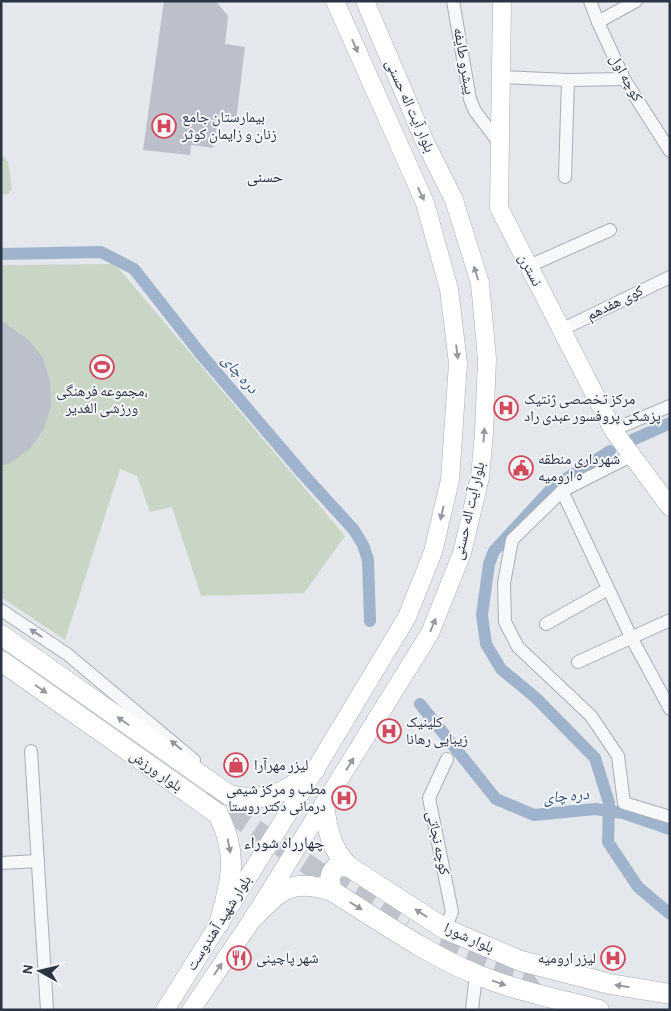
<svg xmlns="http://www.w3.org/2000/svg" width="671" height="1011" font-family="'Alegreya Sans','Noto Naskh Arabic',sans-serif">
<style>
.green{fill:#c9d6c5}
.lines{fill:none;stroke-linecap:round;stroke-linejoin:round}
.canal{stroke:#9fb4cc;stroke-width:12}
.building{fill:#bbc0ca}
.primary-tunnel{stroke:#bfc3cb;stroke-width:20;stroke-dasharray:20 10;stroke-linecap:butt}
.street-casing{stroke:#a9aeb7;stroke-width:14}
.secondary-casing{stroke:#a9aeb7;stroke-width:19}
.primary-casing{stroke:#a3abb8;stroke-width:21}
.street{stroke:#f7f8fa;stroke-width:12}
.secondary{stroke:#fff;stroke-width:18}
.primary{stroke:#fff;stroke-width:20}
.oneway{fill:#959aa2}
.oneway2{fill:#9196a0}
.labels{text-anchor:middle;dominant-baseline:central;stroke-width:4;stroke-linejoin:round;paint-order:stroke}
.street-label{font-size:15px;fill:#2b3445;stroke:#f4f6f9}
.poi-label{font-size:15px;fill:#2b3445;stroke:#f4f6f9;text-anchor:start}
.neighbourhood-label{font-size:16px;fill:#1d2536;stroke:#f4f6f9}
.water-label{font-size:16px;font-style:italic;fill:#34527a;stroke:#f4f6f9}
</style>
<rect width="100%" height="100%" fill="#e4e7ec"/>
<g class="green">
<path d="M1 156H3L8 162 12 189 8 194 1 195Z"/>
<path d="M115 264 345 536 304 593 201 596 172 507 150 512 137 476 120 469 65 640 1 597V265Z"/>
</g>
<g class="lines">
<g class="canal">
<path d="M1 254 101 252 134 269 200 353 303 474 354 530 363 545 368 560 370 621"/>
<path d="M630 441 670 423"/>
<path d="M610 451 553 487 494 551 489 564 482 615 486 644 501 669 536 698 595 758 609 803 608 842 638 887 670 914"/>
<path d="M420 704 496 799 534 815 595 809 623 813 670 829"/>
</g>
</g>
<g class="building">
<path d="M164 1H216L228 16 225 44 245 47 236 121 218 119 213 148 191 145 190 155 143 150Z"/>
<path d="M1 321 28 339 43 358 50 381 51 406 44 429 30 449 10 463 1 466Z"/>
</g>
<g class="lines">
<g class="primary-tunnel">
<path d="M205 796 343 888"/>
<path d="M334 870 411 918"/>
<path d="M438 947 485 967 526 981 534 993"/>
</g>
<g class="street-casing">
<g id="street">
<path d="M453 1 470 99 475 111 499 143"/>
<path d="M590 1 598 22 624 79 670 151"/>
<path d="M598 22 636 1"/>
<path d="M500 77 568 80 624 79"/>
<path d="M565 177 568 80"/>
<path d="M529 266 610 230"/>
<path d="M561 330 670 277"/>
<path d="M613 430 670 406"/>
<path d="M631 456 562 491 512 540 504 583 505 622 518 647 591 716 618 756 624 803 670 817"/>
<path d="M562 491 631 637 670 709"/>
<path d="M1 610 67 654 194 760"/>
<path d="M546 624 608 589"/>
<path d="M578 662 670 620"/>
<path d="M31 751 47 1010"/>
<path d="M1 863 38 861"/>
<path d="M445 929 452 912 429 798 447 759"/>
<path d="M472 1010 476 974"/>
</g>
</g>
<g class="secondary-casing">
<g id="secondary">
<path d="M502 1 499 208 613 430 670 507"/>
<path d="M165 1010 315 770 407 617 433 552 450 480 458 363 449 289 425 203 335 1"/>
<path d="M191 1010 254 917 430 633 462 553 480 477 484 433 487 359 480 283 454 200 424 140 365 1"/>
</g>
</g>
<g class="primary-casing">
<g id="primary">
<path d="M1 635 229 795C266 804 286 792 315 770"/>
<path d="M1 661 218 814C239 854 231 883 219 924"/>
<path d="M324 805C327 829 331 848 348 866L445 929 521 961 610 984 670 994"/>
<path d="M332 891C329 881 329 874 336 867L348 866"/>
<path d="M254 917C281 889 292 878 332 891 379 920 426 954 478 975 517 991 558 999 599 1010"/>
</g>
</g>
<use href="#street" class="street"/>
<use href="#secondary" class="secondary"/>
<use href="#primary" class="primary"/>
</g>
<defs><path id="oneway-solid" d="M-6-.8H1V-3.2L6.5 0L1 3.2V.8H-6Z" transform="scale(1.25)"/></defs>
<g class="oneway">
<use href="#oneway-solid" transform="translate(355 46) rotate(66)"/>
<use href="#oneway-solid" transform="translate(421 194) rotate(65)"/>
<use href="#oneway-solid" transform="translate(476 273) rotate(-107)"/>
<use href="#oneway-solid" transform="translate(457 352) rotate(83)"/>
<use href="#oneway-solid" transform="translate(484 435) rotate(-86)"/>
<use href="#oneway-solid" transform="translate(442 513) rotate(103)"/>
<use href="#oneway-solid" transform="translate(433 625) rotate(-68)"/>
<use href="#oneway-solid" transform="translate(41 689) rotate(35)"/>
<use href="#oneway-solid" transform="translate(123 721) rotate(-145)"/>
<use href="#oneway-solid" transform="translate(350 764) rotate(-58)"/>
<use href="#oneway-solid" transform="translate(229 846) rotate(79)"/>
<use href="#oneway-solid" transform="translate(356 906) rotate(32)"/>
<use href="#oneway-solid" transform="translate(421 913) rotate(-147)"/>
<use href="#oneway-solid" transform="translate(218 969) rotate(-56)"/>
<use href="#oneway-solid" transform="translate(499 983) rotate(20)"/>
<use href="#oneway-solid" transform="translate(622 986) rotate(-171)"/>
</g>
<g class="oneway2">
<use href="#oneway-solid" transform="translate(36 633) rotate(-146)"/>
<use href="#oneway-solid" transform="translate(176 745) rotate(-140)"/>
</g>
<defs>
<g id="hospital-ring" transform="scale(1.25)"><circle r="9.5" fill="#f4f6f9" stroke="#d1495b" stroke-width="1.5"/><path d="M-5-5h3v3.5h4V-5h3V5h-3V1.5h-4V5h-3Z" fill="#d1495b"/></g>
<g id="stadium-ring" transform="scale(1.25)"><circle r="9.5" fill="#f4f6f9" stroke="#d1495b" stroke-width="1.5"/><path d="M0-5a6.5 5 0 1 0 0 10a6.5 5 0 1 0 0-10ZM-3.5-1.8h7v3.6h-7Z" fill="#d1495b"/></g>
<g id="civic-ring" transform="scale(1.25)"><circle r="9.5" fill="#f4f6f9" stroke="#d1495b" stroke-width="1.5"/><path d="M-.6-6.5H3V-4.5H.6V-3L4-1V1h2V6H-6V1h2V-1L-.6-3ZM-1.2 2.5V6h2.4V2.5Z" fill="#d1495b"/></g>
<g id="shop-ring" transform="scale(1.25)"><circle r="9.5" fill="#f4f6f9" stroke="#d1495b" stroke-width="1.5"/><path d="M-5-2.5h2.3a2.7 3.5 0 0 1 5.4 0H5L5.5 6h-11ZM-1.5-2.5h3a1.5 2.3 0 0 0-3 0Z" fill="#d1495b"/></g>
<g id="restaurant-ring" transform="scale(1.25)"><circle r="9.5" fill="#f4f6f9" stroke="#d1495b" stroke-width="1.5"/><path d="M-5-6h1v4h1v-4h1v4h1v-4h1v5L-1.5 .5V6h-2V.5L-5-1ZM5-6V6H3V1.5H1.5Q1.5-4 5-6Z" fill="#d1495b"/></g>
</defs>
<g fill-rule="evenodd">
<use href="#hospital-ring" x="164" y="126"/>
<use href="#stadium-ring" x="102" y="367"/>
<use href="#hospital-ring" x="506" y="408"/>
<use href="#civic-ring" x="521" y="468"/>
<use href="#hospital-ring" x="389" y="731"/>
<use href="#shop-ring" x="236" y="765"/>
<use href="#hospital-ring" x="344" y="798"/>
<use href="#restaurant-ring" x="239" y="958"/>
<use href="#hospital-ring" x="613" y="958"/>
</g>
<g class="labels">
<g class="street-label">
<text transform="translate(464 61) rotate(80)">پیشرو طایفه</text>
<text transform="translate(626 78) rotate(61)">کوچه اول</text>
<text transform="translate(410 106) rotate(66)">بلوار آیت اله حسنی</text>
<text transform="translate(530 270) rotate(63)">نسترن</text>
<text transform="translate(615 303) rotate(-26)">کوی هفدهم</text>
<text transform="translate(469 511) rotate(-77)">بلوار آیت اله حسنی</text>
<text transform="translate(156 771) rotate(35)">بلوار ورزش</text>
<text transform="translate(438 843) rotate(78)">کوچه نجاتی</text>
<text transform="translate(219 923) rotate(-58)">بلوار شهید آهندوست</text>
<text transform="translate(469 938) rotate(24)">بلوار شورا</text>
</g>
<g class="poi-label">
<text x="182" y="117">بیمارستان جامع<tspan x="182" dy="17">زنان و زایمان کوثر</tspan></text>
<text x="102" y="391" text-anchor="middle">مجموعه فرهنگی،<tspan x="102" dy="17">ورزشی الغدیر</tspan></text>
<text x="524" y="399">مرکز تخصصی ژنتیک<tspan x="524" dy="17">پزشکی پروفسور عبدی راد</tspan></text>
<text x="538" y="459">شهردارى منطقه<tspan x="538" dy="17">٥ ارومیه</tspan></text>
<text x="406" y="722">کلینیک<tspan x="406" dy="17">زیبایی رهانا</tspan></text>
<text x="254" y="765">لیزر مهرآرا</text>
<text x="326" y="789" text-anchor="end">مطب و مرکز شیمی<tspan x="326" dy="17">درمانی دکتر روستا</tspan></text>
<text x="256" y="958">شهر پاچینی</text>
<text x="596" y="958" text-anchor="end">لیزر ارومیه</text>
</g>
<g class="neighbourhood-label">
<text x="265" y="177">حسنی</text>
<text x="284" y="843">چهارراه شوراء</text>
</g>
<g class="water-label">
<text transform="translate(240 374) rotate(49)">دره چای</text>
<text transform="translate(566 796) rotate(-5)">دره چای</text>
</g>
</g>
<rect width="671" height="1011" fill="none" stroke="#2b3445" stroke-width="5"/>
<g transform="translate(40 971) rotate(278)" stroke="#f4f6f9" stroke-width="4" paint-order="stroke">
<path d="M0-4L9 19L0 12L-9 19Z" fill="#2b3445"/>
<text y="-8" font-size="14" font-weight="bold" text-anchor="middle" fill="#2b3445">N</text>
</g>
</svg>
